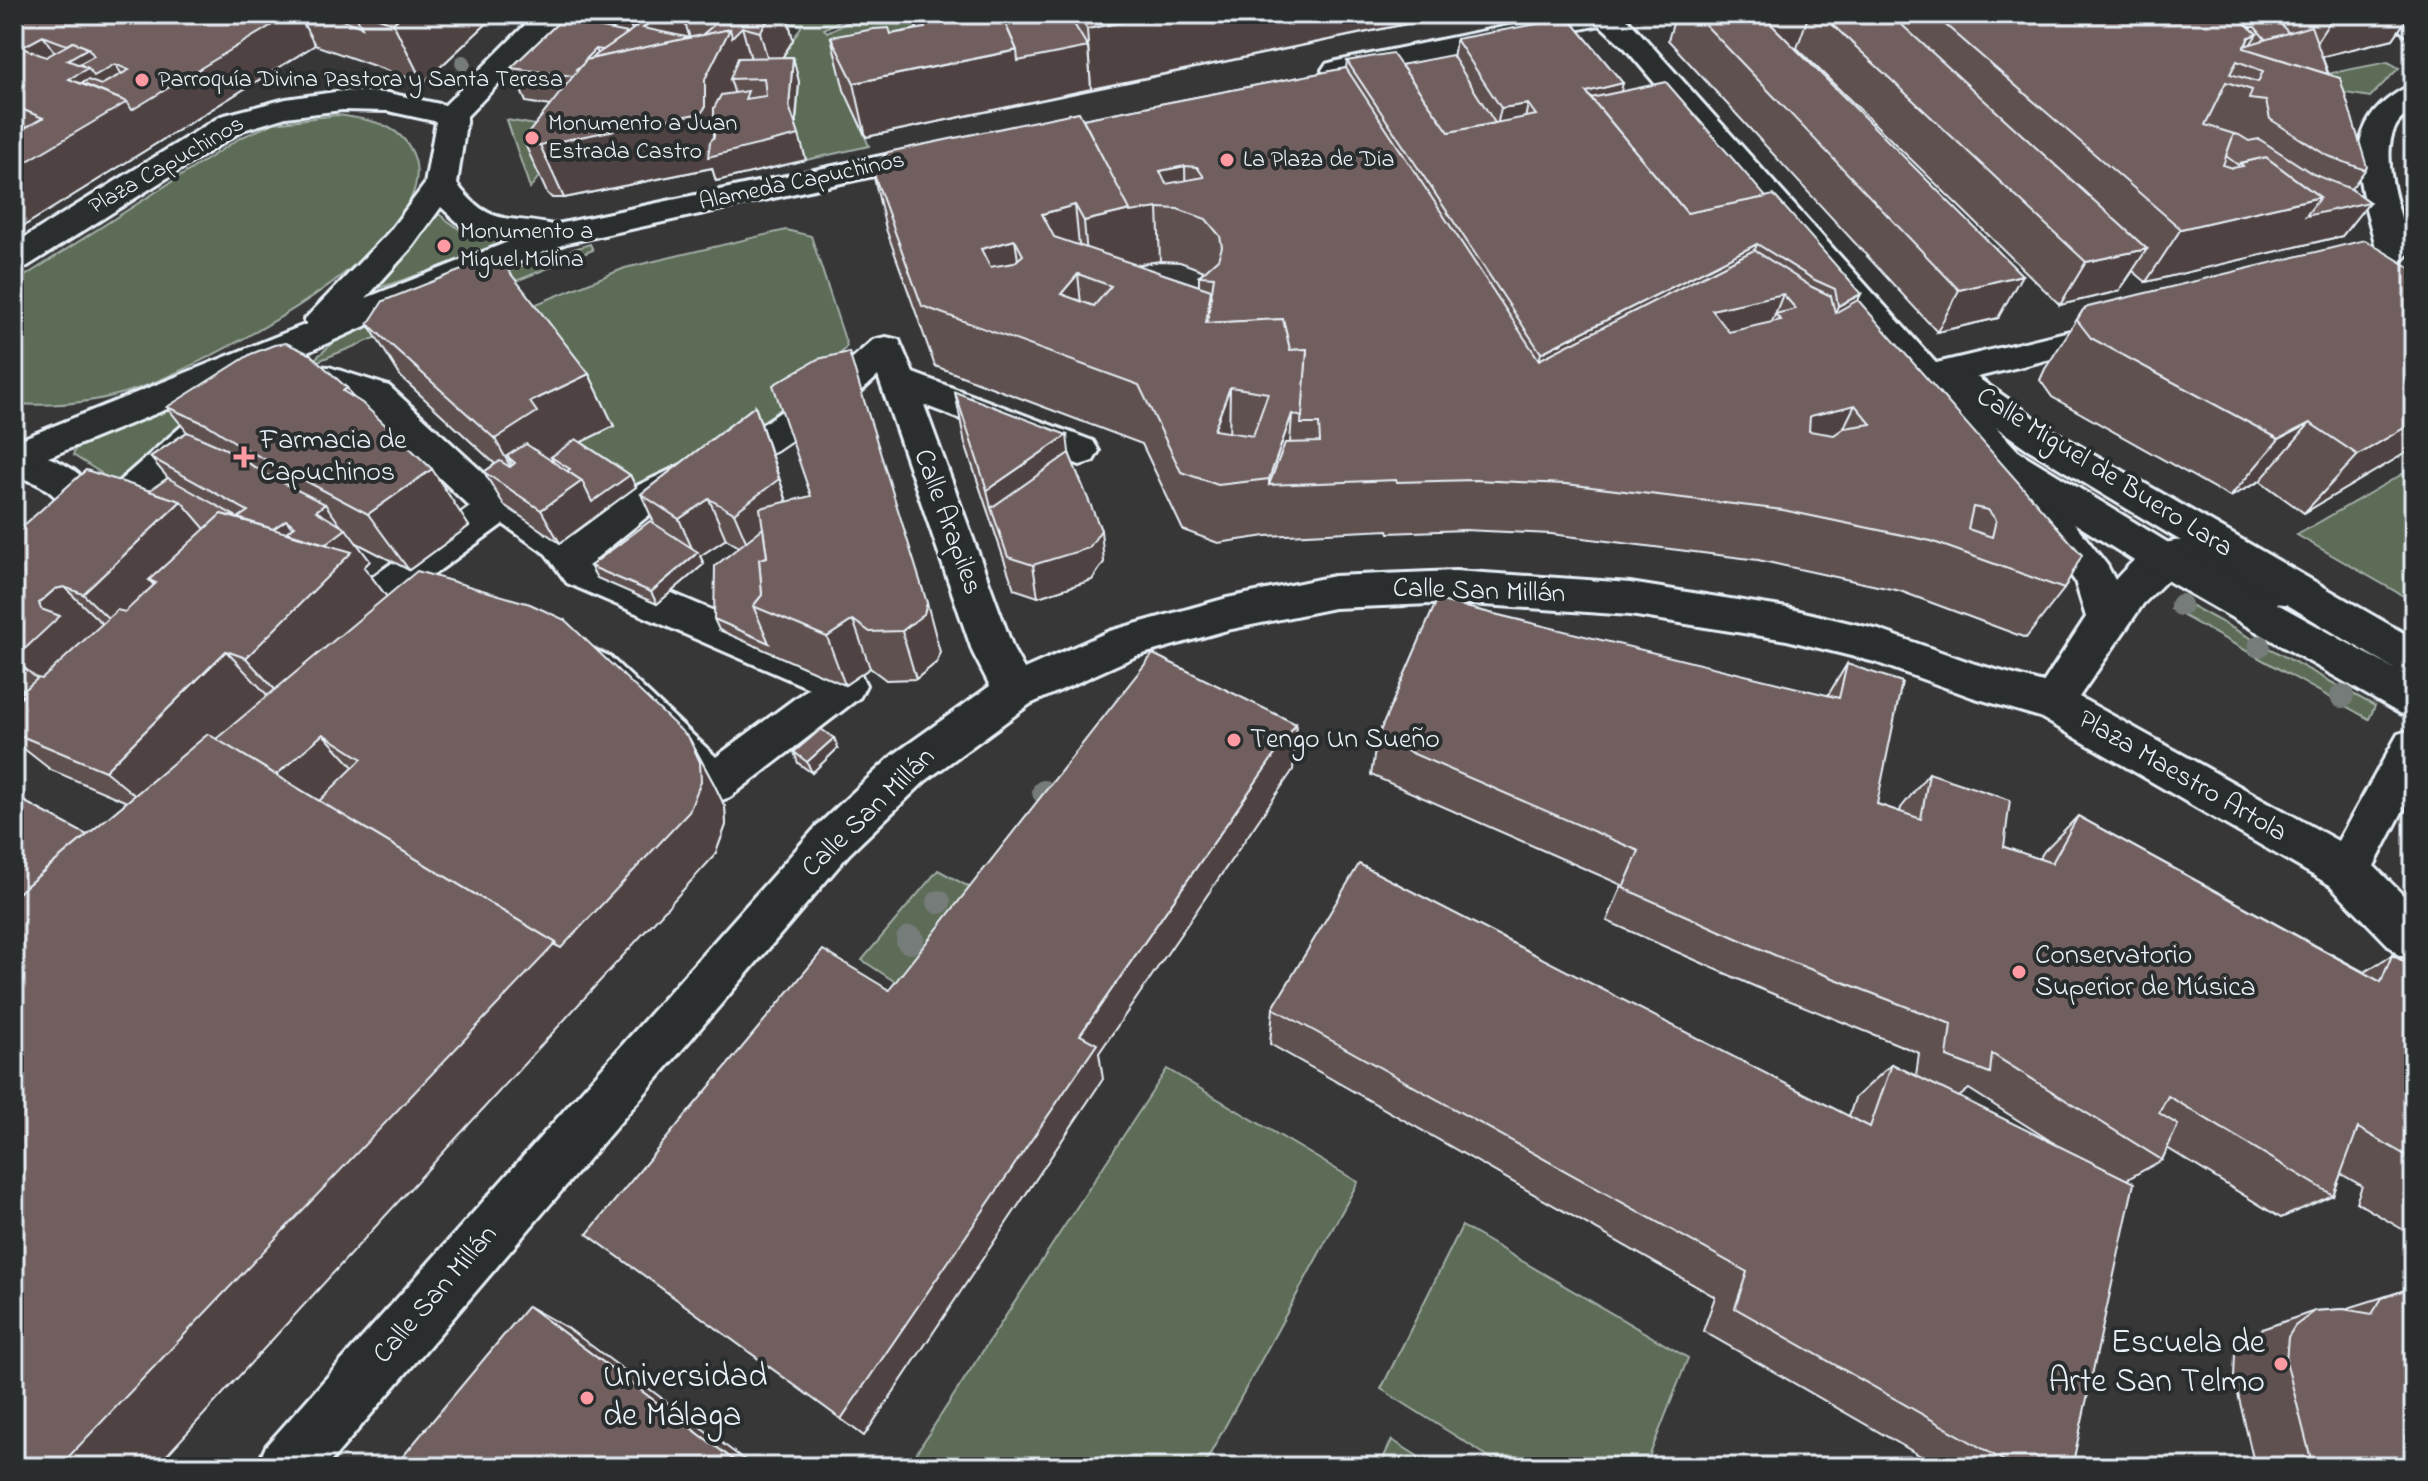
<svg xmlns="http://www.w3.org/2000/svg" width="2428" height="1481" font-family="'Indie Flower',sans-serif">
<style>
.green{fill:#5b6c56;stroke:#a2aea7;stroke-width:2}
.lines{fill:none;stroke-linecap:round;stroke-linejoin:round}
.street-casing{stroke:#e8f1f8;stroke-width:6}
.secondary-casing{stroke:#e8f1f8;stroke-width:6}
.street{fill:#2a2d2e;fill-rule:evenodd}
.secondary{fill:#2a2d2e;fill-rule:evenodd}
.tree{fill:#767c79}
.wall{fill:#615151;stroke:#e8f1f8;stroke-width:2;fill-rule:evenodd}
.shaded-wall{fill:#4f4242;stroke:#e8f1f8;stroke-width:2}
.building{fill:#715e5e;stroke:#e8f1f8;stroke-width:2;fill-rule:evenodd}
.poi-dot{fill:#ff9aa2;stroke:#2a2d2e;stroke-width:3}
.labels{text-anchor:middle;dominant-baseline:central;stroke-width:8;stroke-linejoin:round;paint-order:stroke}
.far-poi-label{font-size:24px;fill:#e8f1f8;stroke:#2a2d2e;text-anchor:start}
.far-street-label{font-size:24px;fill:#e8f1f8;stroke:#2a2d2e}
.poi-label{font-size:28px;fill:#e8f1f8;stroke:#2a2d2e;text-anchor:start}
.street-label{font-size:28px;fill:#e8f1f8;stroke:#2a2d2e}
.near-poi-label{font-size:34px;fill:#e8f1f8;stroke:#2a2d2e;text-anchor:end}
</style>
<rect width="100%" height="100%" fill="#383738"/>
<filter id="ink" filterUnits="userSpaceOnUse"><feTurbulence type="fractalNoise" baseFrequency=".0125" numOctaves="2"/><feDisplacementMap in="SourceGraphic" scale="16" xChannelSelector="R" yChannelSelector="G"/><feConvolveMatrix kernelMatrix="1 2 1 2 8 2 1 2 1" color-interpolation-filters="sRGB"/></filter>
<g filter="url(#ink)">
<g class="green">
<path d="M678 14H852L824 29 827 32 862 16 915 24 934 81 845 89 869 146 806 160 772 74 802 25Z"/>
<path d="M2388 62 2399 68 2370 97 2308 87 2311 77Z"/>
<path d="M337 115C369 119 405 124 415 160 439 246 210 361 145 386 103 402 59 407 14 404V283L240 138 274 123Z"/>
<path d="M507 120 574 132 530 188Z"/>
<path d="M436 215H440L462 231 507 245 379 288Z"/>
<path d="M786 230 811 236 847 346 828 369 759 435 636 487 582 451 524 309 625 268Z"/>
<path d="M590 244 593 250 308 365 343 334 465 284Z"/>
<path d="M213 389H223L119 483H107L101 473 73 455 75 449Z"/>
<path d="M2414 467V602L2297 535 2411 469Z"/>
<path d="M2181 600 2375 706 2369 719 2171 609Z"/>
<path d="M938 870 973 889 897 983 862 960Z"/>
<path d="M1167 1069 1358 1182 1203 1467H907Z"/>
<path d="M1462 1226 1688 1358 1645 1467H1505L1381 1389Z"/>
<path d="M1392 1440 1435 1467H1379Z"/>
</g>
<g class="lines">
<g class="street-casing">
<g id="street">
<path d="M2385 14H2414V37L2404 34Z"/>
<path d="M2414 85V109C2407 114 2400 119 2396 126 2378 156 2402 219 2411 250 2394 276 2351 293 2322 285L2317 277 2322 269 2355 261 2376 247C2364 198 2339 137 2387 100 2396 93 2403 88 2414 85Z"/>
<path d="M342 91 388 93 463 109 467 116 463 123 452 125 388 111 342 110 286 117 243 130 26 267 14 270V244L221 116 286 99Z"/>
<path d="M2120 319 2132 323 2138 331 2132 339 1945 385 1932 382 1927 373 1932 364 1945 361Z"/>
<path d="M886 337 899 340 913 373 1093 441 1099 451 1093 461 1080 465 924 405 1014 651 1024 669 1110 631 1227 598 1334 576 1455 571 1630 583 1787 608 1879 630 1975 664 2043 683 2086 617 2075 581 1986 461 1992 451 2005 447 2018 451 2107 565 2115 580C2132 561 2148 545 2175 541 2191 538 2286 569 2298 580 2301 583 2301 587 2303 591L2297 602C2264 613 2215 574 2177 570L2143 604 2079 697 2338 841 2398 734 2414 729V789L2374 866 2414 906V961L2397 954 2330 885 2040 717 1972 697 1875 662 1787 640 1630 615 1455 603 1334 608 1227 630 1136 656 1030 704 925 781 849 854 326 1467H257L266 1446 817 826 893 755 990 686 973 653 878 376 855 397 777 450 654 511 594 560 860 673 866 685 860 697 730 797 714 803 698 797 579 680 547 665 360 608 354 597 360 586 470 507 363 404 326 391 270 385 265 376 270 367 283 364 329 367 389 386 503 491 518 495 574 532 626 491 751 432 829 379 873 340ZM503 524 546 554 567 583 809 688 716 757 609 656 560 635 410 592Z"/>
<path d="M205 413 218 417 224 426 218 435 28 610 14 615V575L74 521C59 497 43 481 14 477V449C51 455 79 466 100 498L192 417Z"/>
</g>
</g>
<g class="secondary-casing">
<g id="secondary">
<path d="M536 14H566L467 116 457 184C490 228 508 215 553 225L933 145 944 147 949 154 944 161 933 163 567 243 427 298 310 351 14 471V442L307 324 304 320 389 232 425 184 437 116 441 109ZM441 207 463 227 508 242 366 298 413 246Z"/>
<path d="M1567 14H1623L1943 371 1955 368 1968 371 2052 430 2414 639V677L2400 672 2414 680V719L2399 713 2147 569 1992 471 1874 341 1625 48 1600 25 1337 79 1326 76 1322 70 1326 64 1337 61ZM1996 427 2026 448 2396 670 2175 547 2018 451Z"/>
</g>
</g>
<use href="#street" class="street"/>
<use href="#secondary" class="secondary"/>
</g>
<g class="tree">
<circle cx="463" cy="63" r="8"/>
<circle cx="2181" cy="605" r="11"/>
<circle cx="2259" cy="646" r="11"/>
<circle cx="2342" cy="696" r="12"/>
<circle cx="1044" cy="792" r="12"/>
<circle cx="939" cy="902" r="12"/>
<circle cx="910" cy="940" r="14"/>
</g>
<g class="wall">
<path d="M14 14H497L423 83 315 45 14 232Z"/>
<path d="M559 14H787L793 40 782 58 793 57 799 82 796 126 806 160 716 181 712 168 564 198H552L547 193 523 140 550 106 526 102 511 68 561 20Z"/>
<path d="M913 14H1454L866 137 844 90 831 37 891 34 917 29Z"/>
<path d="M1676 14H2410L2393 39 2322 56 2365 170 2351 189 2369 202 2342 236 2146 282 2133 271 2119 291 2060 305 1797 48H1796L1998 318 1937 332 1668 40Z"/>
<path d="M1456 39 1621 91 1858 300 2064 589 2026 638 1900 591 1758 560 1551 534 1464 530 1389 533 1388 530 1266 536 1218 543 1183 530 1142 444 935 366 886 229 872 169 1083 119 1346 68 1347 61 1401 65 1453 58ZM1160 261 1180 262 1204 271 1199 276V286L1135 265Z"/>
<path d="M2083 310 2414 448 2304 513 2260 481 2230 497 2052 397 2040 380 2045 369Z"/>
<path d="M368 324 589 374 614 426 581 442 630 475 636 487 560 543 504 505 484 472 495 464 401 377Z"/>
<path d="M347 388 353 398 469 526 409 570 355 542 370 561 364 567 386 596 689 738 714 784 725 807 726 825 715 855 87 835 127 802 51 770 14 741V704L22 696 20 694 25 690 14 686V524L18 528 17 531 149 491 168 478 150 457 187 432 167 407Z"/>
<path d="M955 392 1069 453 1104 562 1092 580 1038 597 1014 589 965 444Z"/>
<path d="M755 406 787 501 940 652 937 662 916 679 886 680 870 668 845 685 719 630 714 619 739 547 726 539 700 556 704 564 657 604 597 578 590 566 654 523 641 494Z"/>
<path d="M2414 625V637L2407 633Z"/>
<path d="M1847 664 1877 804 1900 812 1901 808 1929 773 2004 847 2039 859 2044 851 2078 816 2364 972 2392 955 2414 967V1229L2407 1232 2356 1202 2362 1186 2341 1174 2333 1195 2281 1218 2167 1148 2162 1160 2126 1180 2072 1467H1940L1703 1331 1715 1297 1270 1044 1273 1008 1849 1116 1855 1098 1892 1064 1916 1076 1919 1053 1756 987 1607 921 1622 885 1371 775 1377 738 1828 695ZM1969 1089 2060 1147 1959 1097Z"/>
<path d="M834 738 838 748 812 773 798 763 794 752Z"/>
<path d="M2405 1290 2414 1467H2255L2234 1377 2235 1354 2243 1343 2262 1329 2315 1311 2345 1309Z"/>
</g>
<g class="shaded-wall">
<path d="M290 14H298L315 45 14 232V169L69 79 67 60 88 48 115 64 138 99Z"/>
<path d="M404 14H497L423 83 393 23Z"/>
<path d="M622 14H626L635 38 643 28 660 14H682L691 41 730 29 742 27 754 70 730 79 737 101 799 135 806 160 716 181 712 168 564 198 540 145 585 60 596 49 603 68 620 48 610 22Z"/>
<path d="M767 14H787L793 40 772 74 760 32Z"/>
<path d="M1164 14H1454L1091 89 1087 29Z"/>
<path d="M1772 14H1809L1797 48 1749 58 1763 16Z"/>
<path d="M2335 14H2410L2393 39 2304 61Z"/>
<path d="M2257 34 2240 60 2249 37Z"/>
<path d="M43 36 67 70 15 51Z"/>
<path d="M1088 47 1091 89 866 137 854 83 1014 51Z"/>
<path d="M793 57 799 82 795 131 789 106Z"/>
<path d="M1623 83 1611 131 1586 92Z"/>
<path d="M1528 104 1516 164 1497 126 1501 108Z"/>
<path d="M1185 166 1186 212 1178 209 1160 171Z"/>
<path d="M2320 197 2369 202 2342 236 2146 282 2181 229Z"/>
<path d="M1075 205 1081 266 1049 274 1042 214Z"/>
<path d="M1158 208 1160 261 1133 265 1089 278 1084 221 1130 210Z"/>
<path d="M1015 240 1024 300 991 309 981 249Z"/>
<path d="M1757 244 1734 304 1783 294 1762 347 1527 412 1541 353Z"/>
<path d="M2147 249 2119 291 2060 305 2086 262Z"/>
<path d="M1078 274 1084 334 1061 294Z"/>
<path d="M2022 275 1998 318 1937 332 1959 290Z"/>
<path d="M1861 294 1833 353 1811 365 1838 306Z"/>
<path d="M589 374 614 426 551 457 557 469 515 463 507 456 526 489 524 491 495 439 530 402Z"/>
<path d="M1230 387 1229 445 1214 430Z"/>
<path d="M347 388 386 447 343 391Z"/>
<path d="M1855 405 1829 457 1785 467 1810 416Z"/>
<path d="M755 406 793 520 751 553 734 513Z"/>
<path d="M1292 414 1288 473 1269 485V479Z"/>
<path d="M2414 422V448L2304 513 2358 455Z"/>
<path d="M2310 423 2260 481 2230 497 2279 439Z"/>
<path d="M1067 435 1073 486 991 508 987 490Z"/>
<path d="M432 469 469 526 409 570 368 514Z"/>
<path d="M630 475 636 487 560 543 541 510 582 481Z"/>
<path d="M709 499 726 539 700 556 704 564 657 604 651 592 695 555 679 519Z"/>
<path d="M181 501 235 516 245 528 156 583 149 580 172 604 133 642 83 594Z"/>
<path d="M325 504 344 530 346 529 370 561 364 567 390 601 290 706 246 658 316 511Z"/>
<path d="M286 520 311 552 260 538Z"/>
<path d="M14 524 18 528 14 543Z"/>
<path d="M1101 530 1104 562 1092 580 1038 597 1033 565Z"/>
<path d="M64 587 115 636 69 706 14 659 41 609 39 603 55 589Z"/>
<path d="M927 603 940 652 937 662 916 679 902 631Z"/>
<path d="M853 620 870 668 845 685 827 637Z"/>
<path d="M226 651 271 699 159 815 105 771Z"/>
<path d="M1296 724 1293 770 1099 1053 1103 1079 864 1436 841 1419 1080 1035Z"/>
<path d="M323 734 365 780 331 810 275 776Z"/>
<path d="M689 738 714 784 725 807 726 825 715 855 156 1467H59Z"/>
<path d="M834 738 838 748 812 773 807 762Z"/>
<path d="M14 755 20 760 14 765Z"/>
<path d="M528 1306 569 1329 754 1467H743Z"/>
</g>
<g class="building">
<path d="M14 14H290L132 110 127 102 81 83 88 80 101 85 129 70 115 64 94 76 88 68 79 64 94 56 88 48 73 42 67 45 43 36 21 48 14 45Z"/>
<path d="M325 14H355L362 27Z"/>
<path d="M367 14H404L393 23Z"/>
<path d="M570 14H622L610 22Z"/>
<path d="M636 14H660L643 28 691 38 590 59 636 27 631 26 643 16Z"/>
<path d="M715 14H772L760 32 742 27 732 37 730 29 702 35 724 16Z"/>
<path d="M920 14H1001L1017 50 854 83 831 37 874 29 889 28 891 34 925 28Z"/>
<path d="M1018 14H1061L1006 25 1003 17Z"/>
<path d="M1061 14H1068L1088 47 1018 61 1017 50 1006 25Z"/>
<path d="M1077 14H1164L1087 29Z"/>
<path d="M1695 14H1772L1763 16 2022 275 1959 290Z"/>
<path d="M1821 14H1890L2147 249 2086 262Z"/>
<path d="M1933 14H2235L2257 34 2249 37 2244 48 2340 78 2367 167 2365 170 2326 155 2270 119 2266 101 2249 99 2252 90 2226 82 2205 125 2234 134 2223 165 2233 168 2243 166 2240 163 2266 157 2320 197 2181 229ZM2237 61 2263 71 2258 82 2230 74Z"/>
<path d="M2235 14H2271L2289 33 2266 40 2255 27H2250Z"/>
<path d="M1569 18 1623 83 1586 92 1687 213 1774 195 1861 294 1838 306 1835 289 1815 280 1757 244 1541 353 1347 61 1392 53 1449 132 1536 115 1528 104 1501 108 1456 39Z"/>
<path d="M561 20 628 33 603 50 596 49 585 60H587L584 64 576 69 577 72 573 76 511 68Z"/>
<path d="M2311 26 2328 74 2244 48V46Z"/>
<path d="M730 29 705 79V108L701 113 540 145H529L523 140 586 60Z"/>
<path d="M73 42 88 48 67 60 88 68 69 79 127 102 14 169V134L43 118 14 106V45L46 57Z"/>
<path d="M1452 55 1495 123 1449 132 1401 65Z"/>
<path d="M793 57 789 106 799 135 708 157 710 142 714 137V108L721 95 748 91 745 99 766 96 764 78 730 79 738 58Z"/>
<path d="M1346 68 1539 360 1754 250 1812 287 1831 296 1835 313 1858 300 2082 555 2064 589 1931 541 1783 510 1566 484 1475 480 1397 482 1396 480 1269 485 1285 443 1320 442 1319 424H1301L1307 349 1290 350 1283 319 1207 323 1214 277 1199 276 1218 259 1222 247 1220 236 1206 219 1178 209 1158 208 1130 212 1083 119ZM1185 166 1197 167 1204 177 1166 184 1160 171ZM1783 294 1796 309 1775 314 1781 320 1729 332 1712 310ZM1855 405 1871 424 1844 428 1834 435 1809 431 1810 416ZM1973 507 1988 510 1996 520 1992 537 1968 529Z"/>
<path d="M1666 82 1766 197 1687 213 1591 98Z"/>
<path d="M1079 112 1130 210 1084 221 1075 205 1042 214 1054 237 1211 290 1206 323 1283 319 1290 350 1307 349 1302 417 1292 414 1269 479 1218 485 1181 472 1139 385 922 306 872 169 888 152ZM1015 240 1023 255 1014 263 990 267 981 249ZM1078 274 1111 286 1094 306 1061 294ZM1230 387 1268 393 1253 436 1214 430Z"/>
<path d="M2234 134 2239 135 2249 141 2259 139 2313 174 2351 189 2369 202 2306 216 2320 197 2266 157 2240 163 2238 165 2226 156Z"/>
<path d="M2365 240 2414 270V422L2358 455 2310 423 2279 439 2091 338 2077 320 2083 310 2088 307Z"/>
<path d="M497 256 589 374 530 402 537 412 495 439 368 324 383 301Z"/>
<path d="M286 343 310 354 347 388 343 391 362 403 432 469 368 514 247 450 208 425 167 407 251 354 274 345Z"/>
<path d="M849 352 927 603 924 614 902 631 870 632 853 620 827 637 753 606 762 595 759 559 767 557 760 508 811 496 773 385 818 359Z"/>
<path d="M955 392 1067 435 987 490Z"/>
<path d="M755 406 779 479 734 513 709 499 679 519 641 494Z"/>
<path d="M187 432 228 450 267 475 325 504 316 511 346 529 326 544 286 532 295 526 286 520 273 529 238 518 248 511 150 457Z"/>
<path d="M576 439 630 475 592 502 582 481 567 471 570 469 551 457Z"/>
<path d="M526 444 582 481 541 510 484 472 500 461 510 467 515 463 507 456Z"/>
<path d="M1069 453 1101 530 1089 548 1033 565 1008 557 991 508Z"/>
<path d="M86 470 181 501 83 594 64 587 55 589 39 603 41 609 60 616 14 659V534Z"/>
<path d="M168 478 235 516 234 517 221 514 205 529 181 501 149 491Z"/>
<path d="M221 514 352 552 246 658 226 651 105 771 14 733V704L23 696 20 694 38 678 42 679 117 610 125 612 156 583 149 580Z"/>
<path d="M650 521 698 552 651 592 590 566Z"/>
<path d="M763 528 767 557 759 559 762 595 753 606 769 643 714 619 715 566Z"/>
<path d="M417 571 530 604 565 620 689 738 700 762 701 781 689 812 561 948 555 945 556 943 319 801 362 759 323 734 276 775 216 739Z"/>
<path d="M1437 600 1839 698 1847 664 1902 682 1877 804 1921 819 1929 773 2010 800 2004 847 2052 863 2078 816 2381 982 2392 955 2414 967V1160L2358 1128 2333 1195 2168 1096 2159 1113 2178 1125 2162 1160 1992 1054 1990 1073 1947 1057 1951 1024 1779 957 1623 888 1639 851 1377 738Z"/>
<path d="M1153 654 1296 724 1080 1035 1097 1044 841 1419 587 1234 823 950 889 990Z"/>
<path d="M821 729 834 738 807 762 794 752Z"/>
<path d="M208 734 556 943 59 1467H14V896Z"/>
<path d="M14 796 87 835 14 896Z"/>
<path d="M1359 864 1870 1127 1892 1064 2134 1183 2072 1467H2015L1735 1308 1747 1272 1273 1008Z"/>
<path d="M2405 1290H2414V1467H2313L2286 1361 2288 1337 2295 1326 2315 1311 2343 1309 2372 1314 2382 1298Z"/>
<path d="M528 1306 743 1467H394Z"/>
</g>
</g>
<g class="poi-dot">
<circle cx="142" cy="80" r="8"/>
<circle cx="532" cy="138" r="8"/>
<circle cx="1227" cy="160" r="8"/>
<circle cx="444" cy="246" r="8"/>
<path d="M240 445h8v8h8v8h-8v8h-8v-8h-8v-8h8z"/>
<circle cx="1234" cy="740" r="8"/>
<circle cx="2019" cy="972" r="8"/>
<circle cx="2281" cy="1364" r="8"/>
<circle cx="587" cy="1398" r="8"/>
</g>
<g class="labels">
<g class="far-poi-label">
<text x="158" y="80">Parroquía Divina Pastora y Santa Teresa</text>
<text x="548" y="124">Monumento a Juan<tspan x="548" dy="28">Estrada Castro</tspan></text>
<text x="1243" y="160">La Plaza de Dia</text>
<text x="460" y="232">Monumento a<tspan x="460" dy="28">Miguel Molina</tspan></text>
</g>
<g class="far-street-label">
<text transform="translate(167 166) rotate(-30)">Plaza Capuchinos</text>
<text transform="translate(802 182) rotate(-12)">Alameda Capuchinos</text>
</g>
<g class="poi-label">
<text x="260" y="441">Farmacia de<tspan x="260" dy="32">Capuchinos</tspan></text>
<text x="1250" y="740">Tengo Un Sueño</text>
<text x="2035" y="956">Conservatorio<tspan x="2035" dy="32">Superior de Música</tspan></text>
</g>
<g class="street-label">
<text transform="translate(2104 473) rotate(32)">Calle Miguel de Buero Lara</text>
<text transform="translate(947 522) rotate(70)">Calle Arapiles</text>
<text transform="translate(1479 592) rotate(2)">Calle San Millán</text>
<text transform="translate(2182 777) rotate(30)">Plaza Maestro Artola</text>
<text transform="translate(869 813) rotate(-44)">Calle San Millán</text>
<text transform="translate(436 1295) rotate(-49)">Calle San Millán</text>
</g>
<g class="near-poi-label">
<text x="2265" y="1344">Escuela de<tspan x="2265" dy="39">Arte San Telmo</tspan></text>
<text x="603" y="1378" text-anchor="start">Universidad<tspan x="603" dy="39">de Málaga</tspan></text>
</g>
</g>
<rect width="2428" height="1481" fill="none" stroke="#2a2d2e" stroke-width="48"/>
<rect x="24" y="24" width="2380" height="1433" fill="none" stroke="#e8f1f8" stroke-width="3" filter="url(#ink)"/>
</svg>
